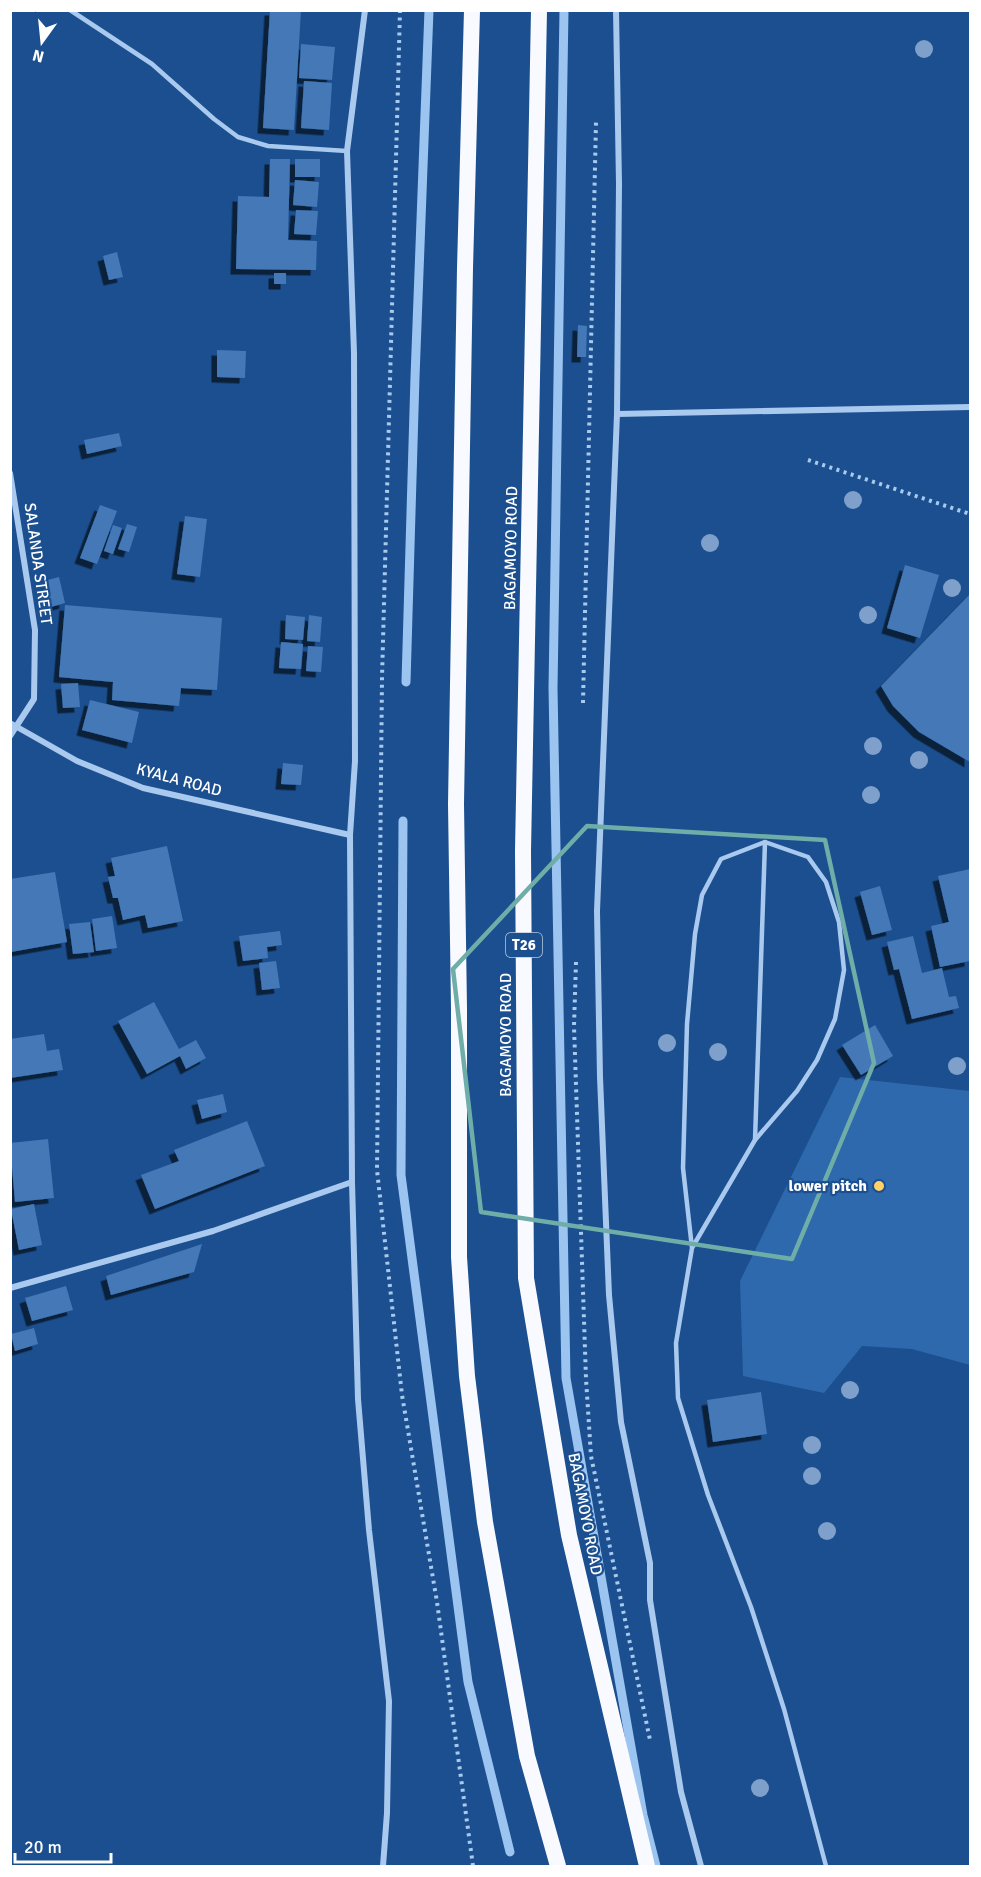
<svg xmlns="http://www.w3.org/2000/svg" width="981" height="1877" font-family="Signika,sans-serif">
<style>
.green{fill:#2e69ad}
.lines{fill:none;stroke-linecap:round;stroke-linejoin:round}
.stream{stroke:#9cc4f0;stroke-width:9}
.building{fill:#4478b7;filter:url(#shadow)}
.path{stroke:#a9c9ee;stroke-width:4;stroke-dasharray:3 4.5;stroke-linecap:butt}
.service{stroke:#a9c9ee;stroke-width:4.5}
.minor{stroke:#a9c9ee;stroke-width:6}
.trunk{stroke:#f8faff;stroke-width:16}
.tree{fill:#7ea0ca}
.marked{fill:none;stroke:#6fada8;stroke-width:4.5;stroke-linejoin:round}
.poi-dot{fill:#ffd166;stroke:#1b4f8f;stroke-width:2}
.labels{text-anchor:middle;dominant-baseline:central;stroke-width:4.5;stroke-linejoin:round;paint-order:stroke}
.shield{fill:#1b4f8f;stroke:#bbcadd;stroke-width:1.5}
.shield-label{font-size:15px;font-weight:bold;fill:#fff}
.street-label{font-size:16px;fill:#fff;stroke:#1b4f8f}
.poi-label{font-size:16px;font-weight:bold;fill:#fff;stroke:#1b4f8f;text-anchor:end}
</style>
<defs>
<filter id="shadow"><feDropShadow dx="-5.5" dy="5.5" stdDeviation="0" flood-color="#0009"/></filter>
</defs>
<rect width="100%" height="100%" fill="#1b4f8f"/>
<path class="green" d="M840 1077 970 1091V1365L912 1349 862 1346 824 1393 743 1376 740 1281Z"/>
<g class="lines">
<g class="stream">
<path d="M564 10 553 688 566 1378 643 1815 656 1866"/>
<path d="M406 682 415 377 429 10"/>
<path d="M403 821 401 1175 468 1682 510 1852"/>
</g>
</g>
<g class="building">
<path d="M270 10H301L294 130 263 128Z"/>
<path d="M301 44 335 47 332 80 299 78Z"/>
<path d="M304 81 332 83 329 130 301 128Z"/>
<path d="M270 159H290L288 240 317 241 316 270 236 269 238 196 269 197Z"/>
<rect x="295" y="159" width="25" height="18"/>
<path d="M295 180 319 182 317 207 293 205Z"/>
<path d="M296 210 318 211 316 235 294 234Z"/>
<path d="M117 252 123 277 109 280 103 256Z"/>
<rect x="274" y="273" width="12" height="11"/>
<path d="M578 325 587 326 586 357H577Z"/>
<path d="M217 350 246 351 245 378 217 377Z"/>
<path d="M119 433 122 446 87 454 84 440Z"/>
<path d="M100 505 117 511 97 564 80 558Z"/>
<path d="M185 516 207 519 200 577 177 574Z"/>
<path d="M127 524 137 527 129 552 118 549Z"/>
<path d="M113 525 122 528 113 554 104 551Z"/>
<path d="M905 565 939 575 920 638 887 628Z"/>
<path d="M59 577 65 603 51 607 44 581Z"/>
<path d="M970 594V762L919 732 893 706 881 686Z"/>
<path d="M65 605 222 618 217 690 181 688 179 706 112 700 113 682 59 677Z"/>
<path d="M286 615 305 617 303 640 285 639Z"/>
<path d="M309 615 322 617 320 642 307 641Z"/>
<path d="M281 642 303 644 301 669 279 668Z"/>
<path d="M308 646 323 647 321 672 306 671Z"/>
<path d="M78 683 80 707 63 708 61 684Z"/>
<path d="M90 700 139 712 132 743 82 730Z"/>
<path d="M283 763 303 765 301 785 281 784Z"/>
<path d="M167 846 183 921 148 928 145 915 123 920 118 898H113L108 877 115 876 111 858Z"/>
<path d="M970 869V961L940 967 931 926 949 922 938 876Z"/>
<path d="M55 872 67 942 11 952 10 879Z"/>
<path d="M880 886 892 930 872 935 860 892Z"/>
<path d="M112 916 117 948 96 951 92 919Z"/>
<path d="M90 922 94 952 73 954 69 924Z"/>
<path d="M280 931 282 945 267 947 268 958 243 961 239 936Z"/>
<path d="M913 936 922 973 942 968 949 997 956 996 959 1008 912 1019 899 969 894 970 887 942Z"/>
<path d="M276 961 280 988 262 990 259 963Z"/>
<path d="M154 1002 179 1049 196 1040 206 1058 186 1069 180 1056 147 1074 118 1021Z"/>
<path d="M875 1025 893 1056 861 1075 842 1045Z"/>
<path d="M44 1034 47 1051 59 1049 63 1070 10 1078V1039Z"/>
<path d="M223 1094 227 1112 202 1119 197 1100Z"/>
<path d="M247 1121 265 1166 155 1209 141 1175 179 1161 174 1150Z"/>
<path d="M48 1139 54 1198 15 1202 10 1143Z"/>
<path d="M34 1204 42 1245 19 1250 11 1209Z"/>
<path d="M202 1244 194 1272 111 1295 106 1276Z"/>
<path d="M66 1286 73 1310 32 1321 25 1298Z"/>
<path d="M34 1328 38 1344 15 1351 11 1334Z"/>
<path d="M761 1392 767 1434 713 1442 707 1400Z"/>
</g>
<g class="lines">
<g class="path">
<path d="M400 10 382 678 377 1170 402 1395 437 1602 473 1866"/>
<path d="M808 460 970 514"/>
<path d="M583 703 596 122"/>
<path d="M576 962 574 1026 586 1379 591 1456 650 1740"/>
</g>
<g class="service">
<path d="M70 10 152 64 214 119 238 137 268 146 347 151"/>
<path d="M755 1140 765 842"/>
<path d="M692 1248 683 1168 687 1024 695 934 702 895 721 859 765 842 808 857 826 882 839 922 844 970 835 1019 817 1060 797 1091 755 1140 692 1248 676 1343 678 1398 708 1495 751 1607 784 1709 826 1866"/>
</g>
<g class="minor">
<path d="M365 10 347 151 354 353 355 761 350 835 352 1182 358 1399 369 1530 389 1701 387 1813 383 1866"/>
<path d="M616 10 619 184 617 414 597 911 600 1077 609 1295 621 1422 650 1563V1600L681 1792 701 1866"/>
<path d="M617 414 970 407"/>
<path d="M10 473 35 630 34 699 10 736"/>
<path d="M10 723 77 761 143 788 350 835"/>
<path d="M10 1288 213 1231 352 1182"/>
</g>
<g class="trunk">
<path d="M472 10 465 268 456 804 459 1009V1257L467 1376 485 1522 527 1756 558 1866"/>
<path d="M539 10 523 851 526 1278 569 1535 647 1866"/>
</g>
</g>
<g class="tree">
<circle cx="924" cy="49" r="9"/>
<circle cx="853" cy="500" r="9"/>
<circle cx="710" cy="543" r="9"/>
<circle cx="952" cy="588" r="9"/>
<circle cx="868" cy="615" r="9"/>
<circle cx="873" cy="746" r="9"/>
<circle cx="919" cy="760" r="9"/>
<circle cx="871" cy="795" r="9"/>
<circle cx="667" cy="1043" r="9"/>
<circle cx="718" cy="1052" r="9"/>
<circle cx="957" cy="1066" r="9"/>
<circle cx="850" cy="1390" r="9"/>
<circle cx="812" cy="1445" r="9"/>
<circle cx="812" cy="1476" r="9"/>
<circle cx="827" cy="1531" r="9"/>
<circle cx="760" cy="1788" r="9"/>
</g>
<path class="marked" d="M587 826 825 840 874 1063 792 1259 481 1212 453 969Z"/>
<circle class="poi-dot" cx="879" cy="1186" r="6"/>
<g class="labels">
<rect class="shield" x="506" y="933" width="36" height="24" rx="4.5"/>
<g class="shield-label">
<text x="524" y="945">T26</text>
</g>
<g class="street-label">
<text transform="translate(511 548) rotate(-89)">BAGAMOYO ROAD</text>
<text transform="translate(38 564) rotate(82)">SALANDA STREET</text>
<text transform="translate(179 780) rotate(15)">KYALA ROAD</text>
<text transform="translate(506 1035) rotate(-90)">BAGAMOYO ROAD</text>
<text transform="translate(585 1514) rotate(79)">BAGAMOYO ROAD</text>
</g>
<g class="poi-label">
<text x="867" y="1186">lower pitch</text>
</g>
</g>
<rect width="981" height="1877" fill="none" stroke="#ffffff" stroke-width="24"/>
<g transform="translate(42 42) rotate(195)" stroke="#1b4f8f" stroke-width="4.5" paint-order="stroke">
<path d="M0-4.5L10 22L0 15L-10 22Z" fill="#ffffff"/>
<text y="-9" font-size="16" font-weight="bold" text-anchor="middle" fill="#ffffff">N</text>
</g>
<path d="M15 1853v9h96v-9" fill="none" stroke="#ffffff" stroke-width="3"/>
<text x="24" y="1853" font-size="18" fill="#ffffff" stroke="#1b4f8f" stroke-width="4.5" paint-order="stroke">20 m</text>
</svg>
